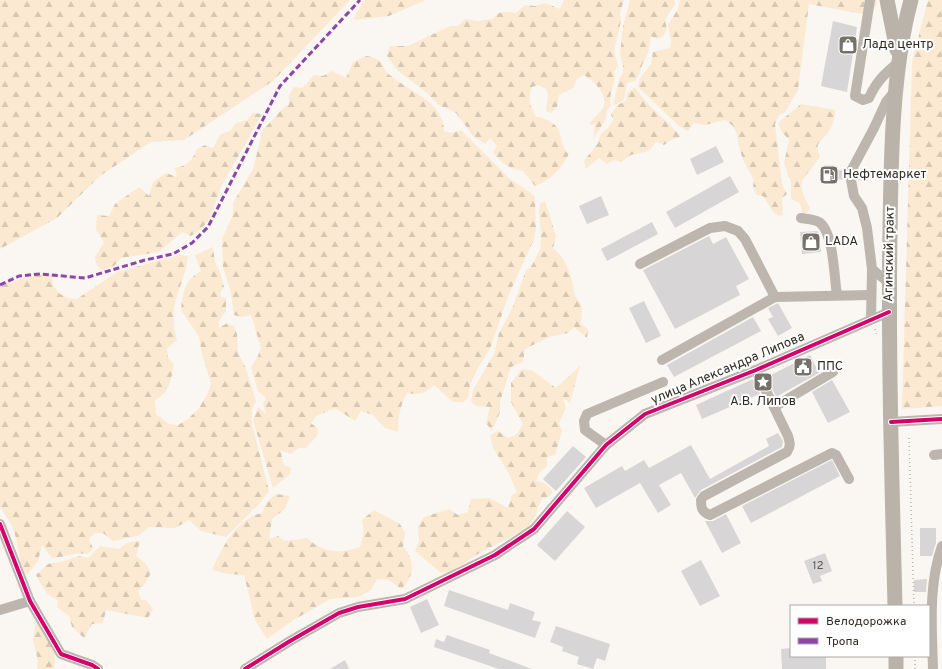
<svg xmlns="http://www.w3.org/2000/svg" width="942" height="669" font-family="Overpass,sans-serif">
<style>
.forest{fill:url(#forest-firs)}
.building{fill:#d8d5d7}
.lines{fill:none;stroke-linecap:round;stroke-linejoin:round}
.path{stroke:#b9b5af;stroke-width:1.5;stroke-dasharray:1 3;stroke-linecap:butt}
.minor{stroke:#bcb6ae;stroke-width:10}
.highway{stroke:#b9b3aa;stroke-width:15}
.quiet{stroke:#8e44ad;stroke-width:3;stroke-dasharray:6 3;stroke-linecap:butt}
.cycleway-casing{stroke:#fff;stroke-width:6}
.cycleway{stroke:#d6006c;stroke-width:4}
.labels{text-anchor:middle;dominant-baseline:central;stroke-width:4;stroke-linejoin:round;paint-order:stroke}
.number-label{font-size:11px;fill:#59544e}
.poi-label{font-size:13px;fill:#2f2921;stroke:#fff;text-anchor:start}
.street-label{font-size:13px;fill:#2f2921;stroke:#fff}
</style>
<defs>
<pattern id="forest-firs" width="22" height="20" patternUnits="userSpaceOnUse"><rect width="22" height="20" fill="#fbe9d2"/><path d="M5 1l3.5 6h-7zM16 11l3.5 6h-7z" fill="#d7c8b4"/></pattern>
</defs>
<rect width="100%" height="100%" fill="#faf7f2"/>
<g class="forest">
<path d="M0 0H350L273 81 184 140 151 142 100 176 57 218 0 249Z"/>
<path d="M364 0H426L389 16 353 20Z"/>
<path d="M564 0H624L620 13 621 21 614 51 618 66 614 72C617 83 607 95 611 106L607 110 606 119 593 139 595 124 589 125C592 119 600 113 603 108 609 94 594 82 584 75L577 79 573 88 559 95 557 107 551 113 546 111 548 95 546 89 538 85 532 87C527 99 530 106 536 117 543 117 545 119 551 122 565 131 558 145 569 154 561 169 551 180 535 186L523 171C509 168 501 164 493 152L497 146 490 138 485 144 473 136 456 113 439 105 427 93 397 70 387 56 390 46H408L450 26H458L465 19 478 21 493 19 498 13 507 12 516 13 525 5 535 6 545 3 560 9Z"/>
<path d="M630 0H674L675 4 665 20 667 29 663 36 657 39 651 36 648 53 642 65 639 75 635 81 627 83 624 100 613 106 619 79 623 73V65L620 55 623 26Z"/>
<path d="M680 0H877V5L867 15 809 4 798 90 785 112 779 115 775 124 782 184 787 194 782 198 783 215 779 216 773 212 763 196 756 195 753 186 754 180 743 160 738 143 737 134 733 126 725 120 705 125 694 123 688 131 679 126 638 87 640 78 651 64 653 52 670 48 671 40 668 25 678 9Z"/>
<path d="M928 0H942V406L902 409 912 62Z"/>
<path d="M366 56C387 59 379 67 391 76 410 92 444 102 444 131L452 133 461 130 509 178 535 196 536 229 534 239 509 294 490 349 478 368 470 385 468 398 463 402H453L434 385C425 394 419 395 407 393 400 406 398 417 398 432L385 428 373 415 361 411 355 421 335 408 316 416 311 423 318 429 317 436 306 448H299L290 454 280 450 284 465 291 468 290 474 273 488 253 420 258 407 266 414 263 404 266 398 258 391 251 367 257 358 261 348 251 315 242 317 234 315 231 293 223 267 222 239 233 215V203L253 169 263 129C273 121 278 111 289 104V95L294 87 302 88 314 75 323 76 332 71 346 78 353 62Z"/>
<path d="M635 87C646 106 667 119 681 137L671 140 664 145 656 142 649 151 631 155 621 162 614 160 607 164 599 158 586 169 584 161 598 143 601 133 609 127 613 120 611 114 617 105 626 101 627 93Z"/>
<path d="M801 104 835 110C835 118 832 128 827 134 820 143 814 143 820 156 804 183 793 176 810 208L803 216 800 203 791 199V183L784 163 789 140 782 132 778 123Z"/>
<path d="M253 113 262 114 221 187 210 218 202 228 191 236 182 232 159 252 121 258 114 266 101 270 96 264 95 257 104 242 96 230 97 215 109 216 115 204 139 187 149 196 153 182 166 173 177 177 175 168C187 166 192 161 197 149L205 145 213 148 220 135 231 130 236 123 247 120Z"/>
<path d="M545 201 556 236 553 248C568 260 571 276 575 295 576 299 580 301 581 305 583 310 581 319 581 324L588 329 587 338 574 327 568 333 549 337 525 349 523 362 511 367 500 402V412L492 431 486 423 490 407 476 406 471 402 473 390 494 354 499 333 512 309 526 270 531 267 541 247V234L539 212 540 203Z"/>
<path d="M213 247 215 262 220 272 224 287 220 293 221 297 226 298V311L219 321V328L227 323 234 326 237 334 238 353 245 366 256 401 252 410V424L269 491 260 503 226 537 201 531 189 520 175 528 149 527 138 536 113 541 103 533H95L89 539 93 548 88 554C75 552 65 557 52 558L42 545 38 561 27 575C19 565 20 556 17 543 15 530 8 518 0 507V287L4 282 11 284C24 275 37 276 52 274L53 286 60 294 68 298 77 299 117 272 180 255 188 256C184 290 166 302 177 340L167 348 168 358 174 364C171 379 170 393 155 400L156 414 169 424 178 425 188 419 199 408 207 395 211 384 202 354 199 337 181 310C183 291 184 281 201 271L195 255Z"/>
<path d="M580 366 570 403 563 398 566 408 559 423 562 431 555 455 547 457V466L540 472 536 481 545 483 553 491 550 496 543 498 538 506 536 516 526 529 478 554 450 572 441 573 415 551 419 541 418 526 424 517 449 509 458 515 468 512 471 499 489 498 508 508 512 495 517 492 508 472 493 448 490 435 498 431 508 438 517 434 523 424 511 402V383L522 369 533 371 556 388Z"/>
<path d="M276 494 290 496 285 509 272 519 269 539 278 536 285 541 307 538C323 553 340 554 360 547L364 532 362 520 374 510 400 524 405 533 403 547C415 559 415 577 401 589L389 580 377 579 371 590 358 597 330 599 292 621 267 639 255 620 244 575 228 574 212 570C221 549 237 518 262 513L266 503Z"/>
<path d="M140 541 136 556 146 564 151 573 144 585 138 591 141 600H146L153 609 148 618 106 610 103 623 92 624 84 638 72 627 69 616 57 607 58 600C46 596 42 586 36 575L48 564 65 561 78 556 88 558 100 546 119 549 127 543Z"/>
<path d="M36 620 55 653 54 669H37L38 661 33 639Z"/>
</g>
<g class="building">
<path d="M833 21 857 27 847 92 821 86Z"/>
<path d="M716 146 724 162 697 175 690 159Z"/>
<path d="M824 165H834V170H845L846 175 845 180 833 179V182H823Z"/>
<path d="M858 171H869L868 181 858 180 856 175Z"/>
<path d="M730 176 739 192 675 228 666 212Z"/>
<path d="M601 196 609 215 587 224 579 206Z"/>
<path d="M652 222 658 234 607 261 601 249Z"/>
<path d="M818 231 821 252 802 254 800 232Z"/>
<path d="M709 236 713 244 726 237 749 279 736 286 740 295 675 329 643 270Z"/>
<path d="M644 301 661 336 646 343 629 308Z"/>
<path d="M778 303 792 328 778 336 768 319 773 317 768 308Z"/>
<path d="M753 317 761 331 674 377 667 365Z"/>
<path d="M810 355 819 373 776 397 767 377Z"/>
<path d="M753 379 760 394 702 419 696 405Z"/>
<path d="M832 380 850 412 828 423 812 392Z"/>
<path d="M778 433 783 441 782 447 701 490 695 498 681 473 659 485 671 505 658 513 640 483 596 508 584 488 622 466 625 471 644 460 649 468 691 445 710 479 769 446 766 439Z"/>
<path d="M573 446 586 457 556 491 543 479Z"/>
<path d="M832 460 840 476 751 523 742 506Z"/>
<path d="M567 511 585 527 555 561 537 545Z"/>
<path d="M726 514 741 543 722 553 705 521H713Z"/>
<path d="M920 528H936V543L932 556H920Z"/>
<path d="M825 553 832 571 820 576 822 581 813 584 804 561Z"/>
<path d="M701 560 720 596 700 606 681 571Z"/>
<path d="M927 579 926 592H914V580Z"/>
<path d="M449 590 508 610 510 603 535 612 532 620 541 622 535 638 444 606Z"/>
<path d="M427 599 439 625 421 633 410 607Z"/>
<path d="M556 626 610 644 605 661 597 658 593 669 577 664 579 657 562 651 563 647 550 642Z"/>
<path d="M447 635 490 650 489 653 532 669H499L434 647 436 639 444 642Z"/>
<path d="M791 648V656H826V669H782L781 649Z"/>
<path d="M345 660 349 669H330Z"/>
</g>
<g class="lines">
<g class="path">
<path d="M875 329 877 336"/>
<path d="M909 438 914 606"/>
<path d="M915 656V669"/>
</g>
<g class="minor">
<path d="M870 0 855 96 863 100 869 98C876 82 885 73 899 62"/>
<path d="M851 171 874 128 886 102 895 91"/>
<path d="M851 180 854 196 862 208 867 228 872 269 889 283"/>
<path d="M801 218C806 219 814 219 819 222 834 232 834 278 837 295"/>
<path d="M640 264 710 228 725 226 738 231 745 239 775 297"/>
<path d="M871 319 872 269"/>
<path d="M662 360 775 297 871 295"/>
<path d="M756 370 788 436C790 443 791 446 787 452L704 496 701 500C701 508 702 512 710 515L832 453 836 455 849 479"/>
<path d="M774 407 833 372"/>
<path d="M891 422 942 419"/>
<path d="M606 445 585 430 584 421 587 414 663 382"/>
<path d="M934 455 942 454"/>
<path d="M0 524 30 601 61 654 92 665 98 669"/>
<path d="M0 610 30 601"/>
<path d="M245 669 290 641 339 613 358 607 405 599 495 555 534 529 606 445 645 414 756 370 889 312"/>
<path d="M933 669C932 628 928 585 942 546"/>
</g>
<g class="highway">
<path d="M887 0 897 50"/>
<path d="M895 606C892 481 888 356 890 231 891 157 892 70 911 0"/>
<path d="M896 656V669"/>
</g>
<path class="quiet" d="M0 285 19 276 40 274 85 278 145 260 173 254 192 243 208 227 280 86 360 0"/>
<g class="cycleway-casing">
<g id="cycleway">
<path d="M891 422 942 419"/>
<path d="M0 524 30 601 61 654 92 665 98 669"/>
<path d="M245 669 290 641 339 613 358 607 405 599 495 555 534 529 606 445 645 414 756 370 889 312"/>
</g>
</g>
<use href="#cycleway" class="cycleway"/>
</g>
<defs>
<g id="shop-square" transform="scale(1)"><rect x="-9" y="-9" width="18" height="18" rx="4" fill="#76716a" stroke="#fff"/><path d="M-5-2.5h2.3a2.7 3.5 0 0 1 5.4 0H5L5.5 6h-11ZM-1.5-2.5h3a1.5 2.3 0 0 0-3 0Z" fill="#fff"/></g>
<g id="fuel-square" transform="scale(1)"><rect x="-9" y="-9" width="18" height="18" rx="4" fill="#76716a" stroke="#fff"/><path d="M-5.5-6h7V0h2V4h1.3V-2.5L3-4.5l.8-.8L6-3V5H2.5V1h-1V6h-7ZM-4.2-4.7v3.2H.2V-4.7Z" fill="#fff"/></g>
<g id="civic-square" transform="scale(1)"><rect x="-9" y="-9" width="18" height="18" rx="4" fill="#76716a" stroke="#fff"/><path d="M-.6-6.5H3V-4.5H.6V-3L4-1V1h2V6H-6V1h2V-1L-.6-3ZM-1.2 2.5V6h2.4V2.5Z" fill="#fff"/></g>
<g id="sight-square" transform="scale(1)"><rect x="-9" y="-9" width="18" height="18" rx="4" fill="#76716a" stroke="#fff"/><path d="M0-6L1.8-2.2L6-1.7L2.9 1.2L3.7 5.4L0 3.3L-3.7 5.4L-2.9 1.2L-6-1.7L-1.8-2.2Z" fill="#fff"/></g>
</defs>
<g fill-rule="evenodd">
<use href="#shop-square" x="848" y="45"/>
<use href="#fuel-square" x="829" y="175"/>
<use href="#shop-square" x="811" y="242"/>
<use href="#civic-square" x="803" y="367"/>
<use href="#sight-square" x="763" y="382"/>
</g>
<g class="labels">
<g class="number-label">
<text x="818" y="566">12</text>
</g>
<g class="poi-label">
<text x="862" y="45">Лада центр</text>
<text x="843" y="175">Нефтемаркет</text>
<text x="825" y="242">LADA</text>
<text x="817" y="367">ППС</text>
<text x="763" y="402" text-anchor="middle">А.В. Липов</text>
</g>
<g class="street-label">
<text transform="translate(890 254) rotate(-89)">Агинский тракт</text>
<text transform="translate(728 369) rotate(-23)">улица Александра Липова</text>
</g>
</g>
<rect x="790" y="605" width="140" height="52" fill="#ffffff" stroke="#aca9a6"/>
<rect x="798" y="618" width="20" height="6" fill="#d6006c" stroke="#aca9a6"/>
<text x="826" y="625" font-size="12" fill="#2f2921">Велодорожка</text>
<rect x="798" y="638" width="20" height="6" fill="#8e44ad" stroke="#aca9a6"/>
<text x="826" y="645" font-size="12" fill="#2f2921">Тропа</text>
</svg>
